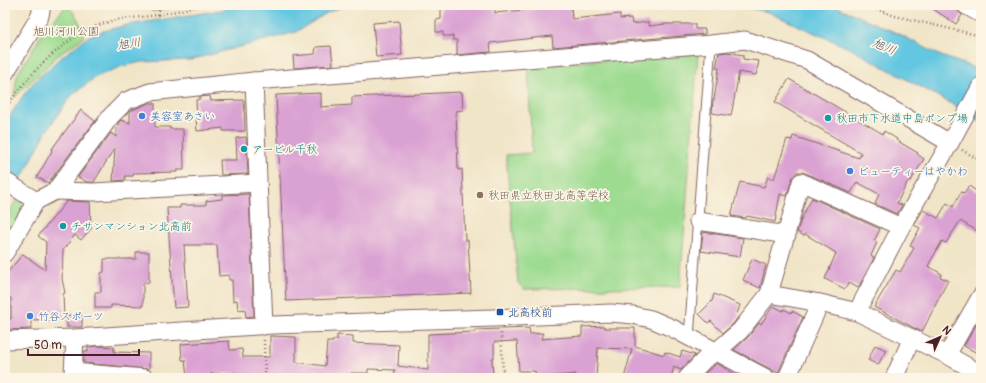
<svg xmlns="http://www.w3.org/2000/svg" width="986" height="383" font-family="Pangolin,'Klee One',sans-serif">
<style>
.green{fill:#9cdb90;stroke:#737d5e}
.water{fill:#63c7e1;stroke:#567386}
.building{fill:#daa1d3}
.lines{fill:none;stroke-linecap:round;stroke-linejoin:round}
.lane-casing{stroke:#846462;stroke-width:11}
.street-casing{stroke:#846462;stroke-width:19}
.path{stroke:#846462;stroke-width:2.5;stroke-dasharray:1 3;stroke-linecap:butt}
.lane{stroke:#fff;stroke-width:9}
.street{stroke:#fff;stroke-width:17}
.shop-dot{fill:#3f7fe0;stroke:#fcf5e5;stroke-width:1.5}
.culture-dot{fill:#0f9aa8;stroke:#fcf5e5;stroke-width:1.5}
.education-dot{fill:#8d6e63;stroke:#fcf5e5;stroke-width:1.5}
.transit-dot{fill:#1a4fb4;stroke:#fcf5e5;stroke-width:1.5}
.labels{text-anchor:middle;dominant-baseline:central;stroke-width:3.5;stroke-linejoin:round;paint-order:stroke}
.park-label{font-size:11px;fill:#5e4e44;stroke:#fcf5e5}
.shop-label{font-size:11px;fill:#366cbe;stroke:#fcf5e5;text-anchor:start}
.culture-label{font-size:11px;fill:#0d838f;stroke:#fcf5e5;text-anchor:start}
.education-label{font-size:11px;fill:#785e54;stroke:#fcf5e5;text-anchor:start}
.transit-label{font-size:11px;fill:#164399;stroke:#fcf5e5;text-anchor:start}
.water-label{font-size:12px;font-style:italic;fill:#525162;stroke:#fcf5e5}
</style>
<rect width="100%" height="100%" fill="#fcf5e5"/>
<filter id="ink" filterUnits="userSpaceOnUse"><feTurbulence type="fractalNoise" baseFrequency=".025" numOctaves="2"/><feDisplacementMap in="SourceGraphic" scale="8" xChannelSelector="R" yChannelSelector="G"/><feConvolveMatrix kernelMatrix="1 2 1 2 8 2 1 2 1" color-interpolation-filters="sRGB"/></filter>
<filter id="wash" filterUnits="userSpaceOnUse"><feTurbulence type="fractalNoise" baseFrequency=".012" numOctaves="4" result="noise"/><feDisplacementMap in="SourceGraphic" scale="16" xChannelSelector="R" yChannelSelector="G"/><feGaussianBlur stdDeviation="0.9" result="paint"/><feColorMatrix in="noise" values="0 0 0 0 0 0 0 0 0 0 0 0 0 0 0 0 0 1.4 0 .05"/><feComposite in="paint" operator="in"/></filter>
<g filter="url(#wash)">
<rect width="100%" height="100%" fill="#f1e5c8"/>
<g class="green">
<path d="M151 5H185L152 12Z"/>
<path d="M66 6C77 12 81 26 84 37L57 56 14 98 17 75 42 34Z"/>
<path d="M698 53 680 287 524 289 518 283 506 155 532 153 528 66Z"/>
<path d="M19 195 30 201 5 246V220Z"/>
</g>
<g class="water">
<path d="M238 5H345L325 14 296 32 190 60 141 62 120 67 96 77 72 95 46 132 25 172 5 202V124L22 97 35 81 60 58 92 34 127 25 222 10Z"/>
<path d="M734 5H833L901 35 941 56 972 67 981 73V123L950 103 853 50 768 12Z"/>
</g>
<g id="blocks">
<g class="building">
<path d="M466 5H495V13L551 7V6L571 5 572 19 620 14V19L631 18 632 24 648 22 649 26 665 24H695V29H705V34L553 47 552 36 490 43 491 52 457 55V40H453V36H443V32H436V20L441 19V6Z"/>
<path d="M927 5H951L962 15 956 24Z"/>
<path d="M399 21 402 55 376 57 373 23Z"/>
<path d="M331 46 333 65 294 68 293 56 315 54 316 47Z"/>
<path d="M727 52 743 55V59L759 61 756 75 739 72 731 116 712 113 713 100H714L719 68H716L719 53Z"/>
<path d="M789 79 883 134 884 131 897 139 896 140 918 153 917 154 924 159 910 182 908 181 897 203 902 205 897 214 875 204 879 194 857 182 851 193 805 173 800 172H797L792 179 787 196 780 194 775 222 747 216 746 218 731 216 740 182 764 187 768 177 774 179 787 139 792 140 793 136 859 158 861 153 775 102Z"/>
<path d="M462 92 463 110 456 111 458 170 462 169 465 240H468L471 293 286 301 276 95 321 93V107L352 105V97Z"/>
<path d="M210 96 211 101 244 100 245 131H223V128L197 131 196 117H197L196 100 200 99 199 97Z"/>
<path d="M149 103H155V127H170V129H183L184 170H177V172L134 173 133 176H125V180L113 181 115 147 94 182H87L78 177 111 133 116 137V128L117 129 119 122 121 120 130 123V111Z"/>
<path d="M81 110 95 121 48 183 37 177 52 151 51 150Z"/>
<path d="M246 137 248 174 221 175 220 160H237L236 138Z"/>
<path d="M969 186 981 194V233L960 221 946 243 942 241 928 266 942 274 940 277 948 280 922 332 874 307 896 270 900 272 914 248 910 246 920 228 914 225 923 210 938 218 947 203 953 207 961 192 964 193Z"/>
<path d="M249 194 254 316 246 317 245 309 238 310 237 300 233 301 232 280H229V275L219 276 217 245H184L188 307 174 308 167 208H180V205H206V201L222 199V195Z"/>
<path d="M812 198 880 229 874 241 877 242 871 256 874 258 858 288 849 283 845 289 825 279 836 253 805 234 804 236 797 232 802 217Z"/>
<path d="M67 201 90 202 91 229 81 240 75 235 63 250 62 279 65 293 63 294 64 319 31 320V329L5 330V319H11V298L5 294 7 273 23 254 45 270 46 242 38 236Z"/>
<path d="M703 232 743 238 740 257 701 251Z"/>
<path d="M136 252H149V283H143V306L111 305V308H95V292H101V273L104 272V259H136Z"/>
<path d="M752 259 766 265 760 288 743 280Z"/>
<path d="M714 294 740 305 737 314 739 316 733 324 723 333 711 321 708 323 699 314 712 301Z"/>
<path d="M773 306 783 311 784 309 791 313 792 311 803 317 778 373 734 350 748 337 759 323 761 324Z"/>
<rect x="67" y="315" width="15" height="12"/>
<path d="M981 316V355L964 346Z"/>
<path d="M604 326 605 328H635V346L664 355 665 352 680 357 682 351 695 355 681 370 674 367 671 378H624L632 349 598 348 596 378H574L576 374 536 378 535 371H519L517 341 494 342V358H492L493 378H394L395 370 368 369V373H351V378H236V373L210 374V377L187 378 185 360H182L181 344 229 341 230 350 242 349 243 357H270V336L296 337V362L325 366 327 342H333V340H337V335L353 336V343L399 345 398 366 428 370V334L450 333 475 332V330L529 328 530 334 543 333 541 339 582 336V327Z"/>
<path d="M875 345 886 350 878 365 868 360Z"/>
<path d="M98 346 114 347V352L149 353V369L84 363V351L88 352V347Z"/>
<path d="M717 363 718 364 741 378 701 377 711 368Z"/>
</g>
</g>
</g>
<g filter="url(#ink)">
<use href="#blocks" fill-opacity="0" stroke="#846462" stroke-width="1"/>
<g class="lines">
<g class="lane-casing">
<path id="lane" d="M689 337 711 44"/>
</g>
<g class="street-casing">
<g id="street">
<path d="M965 5 981 14"/>
<path d="M5 73 40 16 42 5"/>
<path d="M254 81 264 326"/>
<path d="M5 181 36 201 5 253"/>
<path d="M55 191 94 192 258 183"/>
<path d="M36 201 55 191 111 116 126 101 150 92 254 81 367 72 711 44 745 40 807 60 950 143"/>
<path d="M698 221 787 235"/>
<path d="M769 294 801 182 901 227"/>
<path d="M857 312 901 227 950 143 981 86"/>
<path d="M75 338 73 372 145 378"/>
<path d="M5 340 75 338 273 325 493 318 611 313 633 315 651 319 672 328 766 378"/>
<path d="M947 355 981 296"/>
<path d="M687 378 704 360 717 351 740 331 769 294 820 303 857 312 947 355 981 374"/>
<path d="M787 378 820 303"/>
<path d="M894 378 912 338"/>
</g>
</g>
<g class="path">
<path d="M865 5 895 16 981 36"/>
<path d="M158 15 160 5"/>
<path d="M5 109C27 76 66 34 105 23 119 18 135 18 150 16 168 13 186 9 203 5"/>
<path d="M962 150 981 161"/>
<path d="M264 340 265 378"/>
<path d="M501 378 503 372 501 332"/>
</g>
<use href="#lane" class="lane"/>
<use href="#street" class="street"/>
</g>
</g>
<g class="shop-dot">
<circle cx="142" cy="116" r="4"/>
<circle cx="850" cy="171" r="4"/>
<circle cx="30" cy="316" r="4"/>
</g>
<g class="culture-dot">
<circle cx="828" cy="118" r="4"/>
<circle cx="244" cy="149" r="4"/>
<circle cx="63" cy="226" r="4"/>
</g>
<circle class="education-dot" cx="480" cy="195" r="4"/>
<rect class="transit-dot" x="496" y="308" width="8" height="8" rx="2"/>
<g class="labels">
<g class="park-label">
<text x="66" y="31">旭川河川公園</text>
</g>
<g class="shop-label">
<text x="150" y="116">美容室あさい</text>
<text x="858" y="171">ビューティーはやかわ</text>
<text x="38" y="316">竹谷スポーツ</text>
</g>
<g class="culture-label">
<text x="836" y="118">秋田市下水道中島ポンプ場</text>
<text x="252" y="149">アービル千秋</text>
<text x="71" y="226">チサンマンション北高前</text>
</g>
<g class="education-label">
<text x="488" y="195">秋田県立秋田北高等学校</text>
</g>
<g class="transit-label">
<text x="508" y="312">北高校前</text>
</g>
<g class="water-label">
<text transform="translate(129 44) rotate(-9)">旭川</text>
<text transform="translate(884 47) rotate(23)">旭川</text>
</g>
</g>
<rect width="986" height="383" fill="none" stroke="#fcf5e5" stroke-width="20"/>
<g transform="translate(940 337) rotate(45)" stroke="#fcf5e5" stroke-width="3" paint-order="stroke">
<path d="M0-3L7 15L0 10L-7 15Z" fill="#4a1f2b"/>
<text y="-6" font-size="11" font-weight="bold" text-anchor="middle" fill="#4a1f2b">N</text>
</g>
<path d="M28 349v6h111v-6" fill="none" stroke="#4a1f2b" stroke-width="2"/>
<text x="34" y="349" font-size="12" fill="#4a1f2b" stroke="#fcf5e5" stroke-width="3" paint-order="stroke">50 m</text>
</svg>
